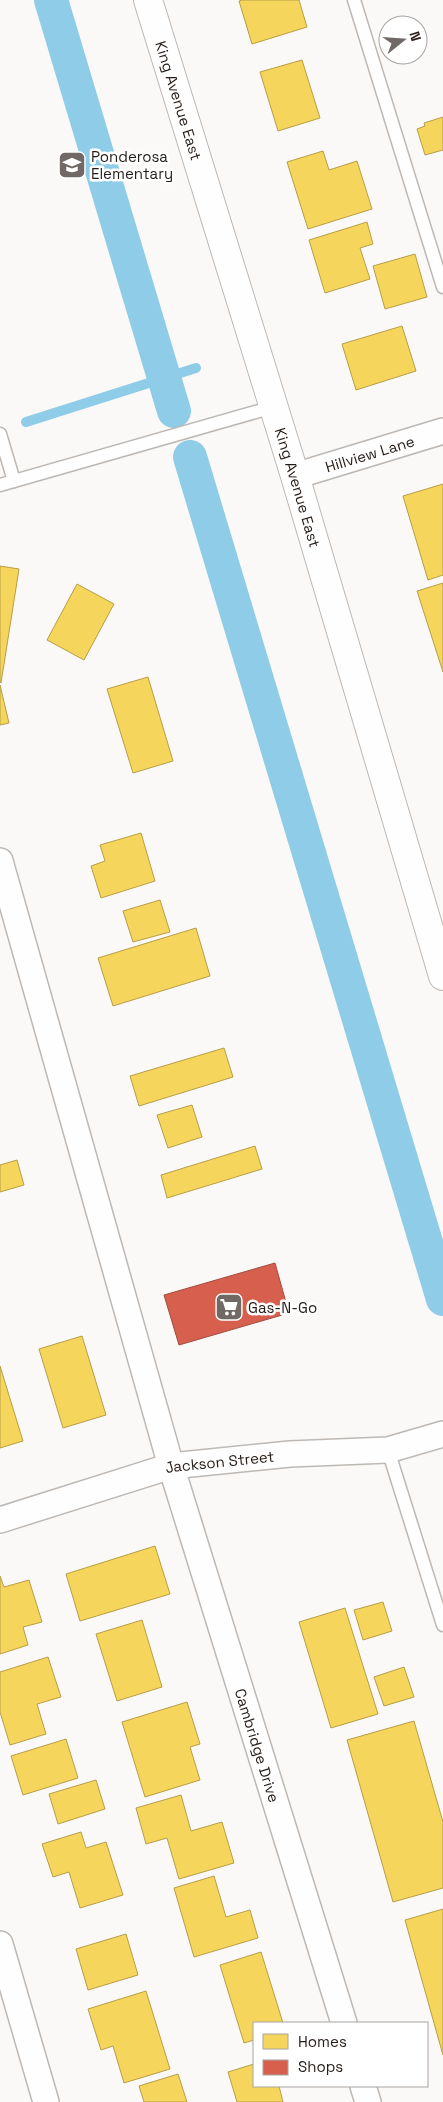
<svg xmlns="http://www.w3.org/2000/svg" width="443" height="2102" font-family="'Space Grotesk',sans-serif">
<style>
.homes{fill:#f6d55c;stroke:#b79e47}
.shops{fill:#d6604d;stroke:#a14c3d}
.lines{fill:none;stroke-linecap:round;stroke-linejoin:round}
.stream{stroke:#8ecce8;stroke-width:10}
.canal{stroke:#8ecce8;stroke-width:34}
.service-casing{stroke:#bdb8b4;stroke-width:15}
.minor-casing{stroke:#bdb8b4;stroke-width:28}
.secondary-casing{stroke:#bdb8b4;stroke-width:30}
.service{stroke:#fefefe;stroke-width:12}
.minor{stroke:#fefefe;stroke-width:25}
.secondary{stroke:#fefefe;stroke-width:28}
.labels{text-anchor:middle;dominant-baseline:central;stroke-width:5;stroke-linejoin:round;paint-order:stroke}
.street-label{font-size:15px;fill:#251c17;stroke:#fff}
.poi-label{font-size:15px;fill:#251c17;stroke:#fff;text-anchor:start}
</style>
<rect width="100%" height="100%" fill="#fbf9f7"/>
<g class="homes">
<path d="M242 0H299L307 27 252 44 239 1Z"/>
<path d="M302 60 320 118 278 131 260 72Z"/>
<path d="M443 117V150L425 155 417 129 425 126 424 123Z"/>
<path d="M323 151 329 170 357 161 372 209 308 229 287 162Z"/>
<path d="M367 222 373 244 360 248 370 279 325 293 309 240Z"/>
<path d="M415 254 427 297 385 309 373 266Z"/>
<path d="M402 326 416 371 356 390 342 344Z"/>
<path d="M443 484V575L428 580 403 496Z"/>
<path d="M0 566 19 569 1 683 0 682Z"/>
<path d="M443 583V672L417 591Z"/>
<path d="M77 584 114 604 84 660 47 640Z"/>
<path d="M148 677 173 761 133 773 107 689Z"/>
<path d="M0 685 9 723 0 725Z"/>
<path d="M141 833 155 881 101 898 91 866 105 861 100 845Z"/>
<path d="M160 900 170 932 133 942 123 911Z"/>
<path d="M196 928 210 976 113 1006 98 958Z"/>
<path d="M224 1048 233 1077 139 1106 130 1076Z"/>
<path d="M192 1105 202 1137 168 1148 157 1115Z"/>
<path d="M255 1146 262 1169 167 1198 161 1175Z"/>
<path d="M17 1160 24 1185 0 1192V1165Z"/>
<path d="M82 1336 106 1415 63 1428 39 1349Z"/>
<path d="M0 1366 23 1441 0 1448Z"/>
<path d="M155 1546 170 1594 80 1621 66 1574Z"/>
<path d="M0 1576 4 1587 29 1580 42 1622 23 1627 28 1645 0 1654Z"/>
<path d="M383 1602 392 1631 363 1640 354 1610Z"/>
<path d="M345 1608 378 1714 331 1728 299 1622Z"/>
<path d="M142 1620 162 1687 117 1701 96 1634Z"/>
<path d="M48 1657 61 1697 37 1704 46 1734 10 1745 0 1712V1672Z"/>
<path d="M404 1667 414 1697 384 1706 374 1677Z"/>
<path d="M187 1702 200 1744 190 1747 200 1780 145 1797 122 1722Z"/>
<path d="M414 1721 443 1822V1888L393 1902 347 1740Z"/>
<path d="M66 1739 78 1778 23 1795 11 1756Z"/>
<path d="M96 1780 105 1809 58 1824 49 1794Z"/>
<path d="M181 1795 191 1831 222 1822 234 1863 179 1879 167 1838 146 1844 136 1808Z"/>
<path d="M81 1832 86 1848 106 1842 123 1895 80 1908 69 1872 53 1877 42 1844Z"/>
<path d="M214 1876 226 1917 250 1910 258 1938 194 1957 174 1888Z"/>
<path d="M443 1909V2055L405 1920Z"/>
<path d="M126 1934 138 1975 88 1990 76 1949Z"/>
<path d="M261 1952 283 2023H254V2040L244 2043 220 1965Z"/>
<path d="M146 1991 170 2069 124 2083 113 2046 101 2050 88 2009Z"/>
<path d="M254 2064V2086H279L283 2102H237L228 2072Z"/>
<path d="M178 2074 187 2102H144L139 2086Z"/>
</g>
<path class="shops" d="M275 1263 289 1313 179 1345 164 1295Z"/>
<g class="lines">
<path class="stream" d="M26 422 196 368"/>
<g class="canal">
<path d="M51 0 174 411"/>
<path d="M190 457 443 1299"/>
</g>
<g class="service-casing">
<g id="service">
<path d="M354 0 443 287"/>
<path d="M0 434 14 481"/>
<path d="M0 485 273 407"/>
<path d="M388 1450 443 1625"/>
</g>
</g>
<g class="minor-casing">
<g id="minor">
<path id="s1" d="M295 476 443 431"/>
<path id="s2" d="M0 861 171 1466 344 2023"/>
<path id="s3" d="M0 1520 171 1466 290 1454 388 1450 443 1434"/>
<path d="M0 1944 46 2102"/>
<path d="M363 2086 368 2102"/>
</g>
</g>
<g class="secondary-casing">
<g id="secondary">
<path id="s4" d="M148 0 295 476 443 976"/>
</g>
</g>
<use href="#service" class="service"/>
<use href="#minor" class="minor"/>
<use href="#secondary" class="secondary"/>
</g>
<defs>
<g id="school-square" transform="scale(1.4375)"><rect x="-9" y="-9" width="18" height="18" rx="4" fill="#706965" stroke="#fff"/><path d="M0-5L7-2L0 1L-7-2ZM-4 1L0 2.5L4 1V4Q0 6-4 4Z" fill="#fff"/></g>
<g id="supermarket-square" transform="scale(1.4375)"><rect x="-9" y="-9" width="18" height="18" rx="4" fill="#706965" stroke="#fff"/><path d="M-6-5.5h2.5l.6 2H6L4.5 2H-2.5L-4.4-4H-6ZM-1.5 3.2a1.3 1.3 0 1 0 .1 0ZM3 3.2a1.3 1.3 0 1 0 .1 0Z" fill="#fff"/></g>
</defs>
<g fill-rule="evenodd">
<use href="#school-square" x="72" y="165"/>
<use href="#supermarket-square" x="229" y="1307"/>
</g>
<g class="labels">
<g class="street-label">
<text stroke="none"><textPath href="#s4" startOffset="105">King Avenue East</textPath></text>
<text stroke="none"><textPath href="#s1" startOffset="78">Hillview Lane</textPath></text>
<text stroke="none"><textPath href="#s4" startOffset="510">King Avenue East</textPath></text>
<text stroke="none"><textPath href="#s3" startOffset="228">Jackson Street</textPath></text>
<text stroke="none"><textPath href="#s2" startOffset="921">Cambridge Drive</textPath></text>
</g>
<g class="poi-label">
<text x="91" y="156">Ponderosa<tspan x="91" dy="17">Elementary</tspan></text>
<text x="248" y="1307">Gas-N-Go</text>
</g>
</g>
<rect x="253" y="2022" width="175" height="65" fill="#ffffff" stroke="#a8a4a2"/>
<rect x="263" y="2034" width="25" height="15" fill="#f6d55c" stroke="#a8a4a2"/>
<text x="298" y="2047" font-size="15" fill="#251c17">Homes</text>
<rect x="263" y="2060" width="25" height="15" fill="#d6604d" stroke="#a8a4a2"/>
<text x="298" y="2072" font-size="15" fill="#251c17">Shops</text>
<g transform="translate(403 40) rotate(73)"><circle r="24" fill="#ffffff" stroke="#a8a4a2"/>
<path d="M0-4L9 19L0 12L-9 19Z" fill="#706965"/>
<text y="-8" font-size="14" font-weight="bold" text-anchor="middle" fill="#251c17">N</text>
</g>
</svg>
